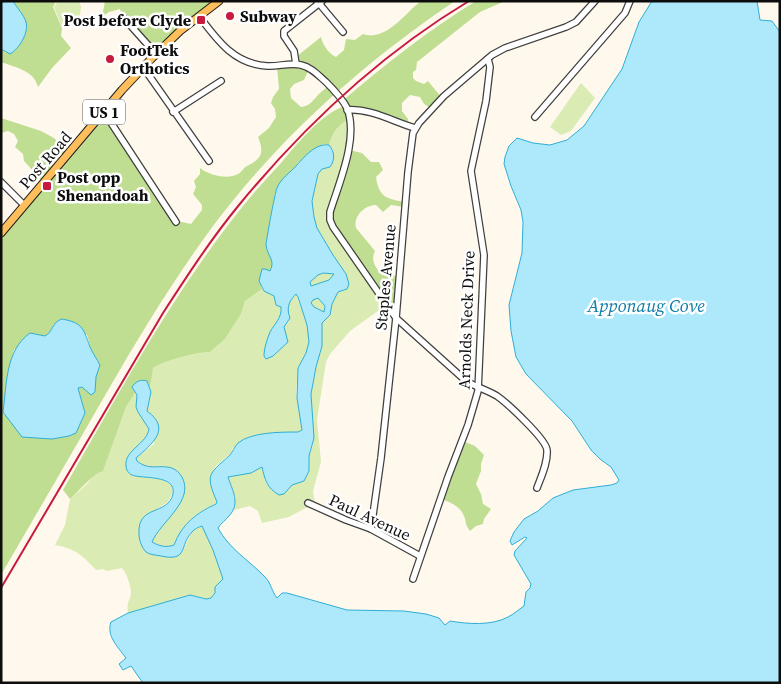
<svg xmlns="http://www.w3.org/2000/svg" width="781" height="684" font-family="'Source Serif 4',serif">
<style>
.green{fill:#daecb3}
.forest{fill:#c0de91;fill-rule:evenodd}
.water{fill:#ade9fa;stroke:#2faed6;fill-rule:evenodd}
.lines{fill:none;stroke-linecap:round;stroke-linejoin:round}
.minor-casing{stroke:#404040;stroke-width:8}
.major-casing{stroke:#1e1e1e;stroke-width:9}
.minor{stroke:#fff;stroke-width:5.5}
.major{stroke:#ffbe5c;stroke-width:7}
.rail{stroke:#c61b3e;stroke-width:2}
.poi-dot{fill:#c61b3e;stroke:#fff;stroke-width:2}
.labels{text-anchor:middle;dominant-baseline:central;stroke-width:5;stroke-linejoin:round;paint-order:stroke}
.shield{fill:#fff;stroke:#565656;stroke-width:1}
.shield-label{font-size:15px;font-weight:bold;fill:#0d0d0d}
.poi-label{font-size:16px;font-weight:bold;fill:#0d0d0d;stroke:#fff;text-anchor:start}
.street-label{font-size:16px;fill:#0d0d0d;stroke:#fff}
.water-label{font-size:18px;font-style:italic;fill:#0e7ca6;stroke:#fff}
</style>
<rect width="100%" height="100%" fill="#fff8ec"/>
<g class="green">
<path d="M58 1H79L81 7 80 15 62 27 54 7Z"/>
<path d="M581 83 595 98 571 131 561 135 550 127Z"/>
<path d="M349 118V149L331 210 388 307 378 311 350 331 330 354 326 362 317 420 321 462 313 491 315 503 289 517 262 523 258 511 250 506 234 510 235 496 228 477 251 473 262 467 266 483 274 492 288 490 292 485 304 481 309 471V456L313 445 311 394 316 367 322 346V323L330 315 332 304 338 292 347 289 336 260 317 228 314 217 312 201 318 174 322 169 330 167 333 150 329 145C333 133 338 125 349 118Z"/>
<path d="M323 273 334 274 329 280 311 286 310 282 318 275Z"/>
<path d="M262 289 274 296 276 305 281 307 280 318 269 335 264 351 273 356 288 342 284 327 289 321C286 309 288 302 296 294L307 325 309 342 306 353 298 368 296 392 302 430 298 432 258 435 248 438 233 448 231 453 215 467 212 472V489L217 502C213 506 208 507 203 510 189 518 180 530 174 545 166 548 159 546 152 542L154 537C159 531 163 524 168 518 180 502 195 487 176 470L146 467 137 461 136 458 154 444 152 415 147 411 150 399V376L153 368C164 361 196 352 210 352L225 339 241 314 245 301Z"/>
<path d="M318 298C323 302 325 305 324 312L314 307 311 303 313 300Z"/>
<path d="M135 393 137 395C134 412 142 415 149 429 147 440 138 446 130 454L132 476C147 477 160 476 172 486L173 492 168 502 157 509 140 541 146 551 182 553 192 531 202 526 213 550 223 580 219 583 212 598 206 599 195 596 128 613C126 601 131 600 131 592 130 584 127 574 122 568L107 571 103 569 96 570C82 555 76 549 55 545L65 525 70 499 86 485 97 472 103 470 126 407Z"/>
</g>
<g class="forest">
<path d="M13 1H56L53 7 62 28 61 36 71 48 52 68 38 87C34 70 16 68 1 62V49L6 53 25 20Z"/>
<path d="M105 1H220L156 54 122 16 120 9 109 12 102 17Z"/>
<path d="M421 1H455C363 63 280 137 213 226 174 279 140 335 107 392 72 453 37 513 1 575V237L16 215 44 183 24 161 23 154 15 147 18 141 14 134 8 131 1 133V118L41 131 54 138 69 153 105 113 177 221 191 224 202 210V205L193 194 196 187 194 181 200 174V168C209 175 227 180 238 174 242 172 243 168 247 166 253 163 259 160 261 153 262 147 260 142 258 137L269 128 276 117 275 109 271 103 273 97 279 89 277 67 296 63V57L321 37C322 44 330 55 336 57L344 50 346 39 355 40 363 34C386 42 405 13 421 1ZM309 69 329 85C326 89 320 92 317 96 312 102 309 106 301 107L291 98 290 89 294 84 304 80ZM54 324 87 335 91 349 100 365 96 377 95 392 82 387 78 388 85 413 76 433 3 412 9 368 14 350 33 333 45 337 50 333Z"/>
<path d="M476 1H505L480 12 417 62 416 70 413 72V78L416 81 424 84 428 81 442 98 432 109 424 104 420 97 410 95 402 103V111L408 119 407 125 351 109 350 118C338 125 333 132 329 145L324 144 299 162 275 193 267 249 272 260V266L261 287 262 289 245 301 241 314 225 339 210 352C196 352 164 361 153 368L150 387 147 381 134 391 135 393 126 407 103 471C95 472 78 492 70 499L63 490C119 393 173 293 243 206 255 191 268 177 281 163 296 145 323 112 345 106L343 101 347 97C388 62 430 29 476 1Z"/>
<path d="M349 150 362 153 371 162H379L383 170 376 177C379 198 387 199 406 202L405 207 391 205 383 212 376 205C365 205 353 216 356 228L375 251C370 261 376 268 382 275L400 276 396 316 330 218Z"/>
<path d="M463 441 475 446 484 455 481 464V471L476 484 481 494 483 504 491 509 484 519 483 524 476 526 470 531C464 523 467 523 464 516 460 506 450 502 441 499Z"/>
</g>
<g class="water">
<path d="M13 1C17 8 24 15 26 22 29 33 19 49 10 54L1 49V2Z"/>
<path d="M652 1H757L760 20 772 21 780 32V683H143L131 666 123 670 119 664 126 658C118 647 106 636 111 622L128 613 190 595 206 599 211 598 215 593V587L223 579 213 550 202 526C199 527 194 529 192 532 179 545 189 562 161 556 156 555 150 555 146 552 142 548 139 540 139 534 137 504 168 516 173 494 177 474 140 479 132 475 129 474 126 470 126 466 124 450 147 444 149 429L138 412 136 407 137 395 132 387C136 381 141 379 147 381L151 392 147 411C172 429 152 444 136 458L137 461C150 472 161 463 174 469 178 471 180 474 182 477 195 501 160 522 152 542 159 546 166 548 174 545 182 524 196 513 216 504L217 502C205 474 209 474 229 456 233 452 234 447 238 443 251 432 281 432 298 432L302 430 297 398 298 368 306 353 309 342 307 325 298 297 296 294C289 301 286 308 290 318L284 327 288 342 273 356 266 359 264 356C264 348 267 340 270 332 275 323 282 318 281 307L276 305 274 296 264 291 259 281 262 269H265L270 271C276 260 267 256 266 245 266 241 275 192 277 188 281 178 290 173 297 165 305 156 316 143 329 145 335 152 335 160 330 167L322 169 318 174 312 201 314 217 317 228 333 255 346 274 349 284 347 289 338 292 332 304 330 315 322 323V346L316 367 311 394 314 438 309 456V471L304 481 292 485 284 494 279 495C267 488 265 480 262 467L251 473 228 477C232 490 241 503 229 516 226 520 221 523 218 528 229 549 250 561 265 577 271 583 272 592 277 598L282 593H287L347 610 404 611 426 614 439 618 445 625 450 621C468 624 491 626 508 617 514 614 518 610 524 606L526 592 530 588 531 584 514 555 515 551 527 538 525 537 512 545 510 541 514 532 524 519 538 511 553 498 573 490 611 485 617 483 619 480 611 467 600 459 591 450 572 421 526 374 516 357 511 331 509 305 522 253 523 222 521 210 511 186 504 164 505 157 509 146 517 138 533 143 550 145 567 140 584 126 622 69 639 22ZM323 273 334 274 329 280 311 286 310 282 318 275ZM318 298 325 306 324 312 314 307 311 303 313 300Z"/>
<path d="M62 319C83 323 83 328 90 347 93 354 97 359 100 365L96 377 95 392 91 395 82 387 78 388 85 413 76 433 69 436 52 439 22 437 3 412C7 384 5 351 30 333L45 336C53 332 52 322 62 319Z"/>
</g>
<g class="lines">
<g class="minor-casing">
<g id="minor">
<path d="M317 1 343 32"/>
<path d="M122 16 156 54"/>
<path d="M199 16C217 40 234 64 267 66 278 67 290 62 301 65 311 67 318 75 326 82 334 90 342 98 347 108 359 138 339 183 330 212V220L333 227 396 318 466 381C476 387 487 390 497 396 507 403 546 439 547 450 548 463 541 477 537 488"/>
<path d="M296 64 294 51 284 36V31L322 1"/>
<path d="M143 67 209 161"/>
<path d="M347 110C370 108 394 122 415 128"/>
<path d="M104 112 176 222"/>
<path d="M173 112 221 81"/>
<path d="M535 117 625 13 630 1"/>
<path d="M1 182 24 205"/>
<path d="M308 503 346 520 371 529 420 556"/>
<path d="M371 529 381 458 396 318 408 172 413 133 419 123 444 96 492 55 505 48 566 27 576 22 595 1"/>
<path d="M413 579 448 477 468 425 478 391 484 255 471 171 486 101 490 67 488 59"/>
</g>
</g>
<g class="major-casing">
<path id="major" d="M1 233 122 90 152 58 180 31 219 1"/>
</g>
<use href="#minor" class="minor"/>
<use href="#major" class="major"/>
<path class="rail" d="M1 588 163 313C187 276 211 239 239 205 304 126 381 54 469 1"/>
</g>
<g class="poi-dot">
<circle cx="230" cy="16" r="5"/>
<rect x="196" y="15" width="10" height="10" rx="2.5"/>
<circle cx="110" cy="59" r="5"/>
<rect x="42" y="181" width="10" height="10" rx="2.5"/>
</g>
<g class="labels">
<rect class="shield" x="83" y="99.5" width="42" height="25" rx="4"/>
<g class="shield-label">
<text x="104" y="112">US 1</text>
</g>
<g class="poi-label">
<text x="240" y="16">Subway</text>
<text x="191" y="20" text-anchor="end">Post before Clyde</text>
<text x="120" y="50">FootTek<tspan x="120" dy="18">Orthotics</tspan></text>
<text x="57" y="177">Post opp<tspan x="57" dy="18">Shenandoah</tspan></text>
</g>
<g class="street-label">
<text transform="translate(45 160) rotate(-49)">Post Road</text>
<text transform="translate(385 277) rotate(-85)">Staples Avenue</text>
<text transform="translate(466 320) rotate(-88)">Arnolds Neck Drive</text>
<text transform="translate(370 517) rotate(25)">Paul Avenue</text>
</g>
<g class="water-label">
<text x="646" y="305">Apponaug Cove</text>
</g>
</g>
<rect width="781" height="684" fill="none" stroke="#0d0d0d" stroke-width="5"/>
</svg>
